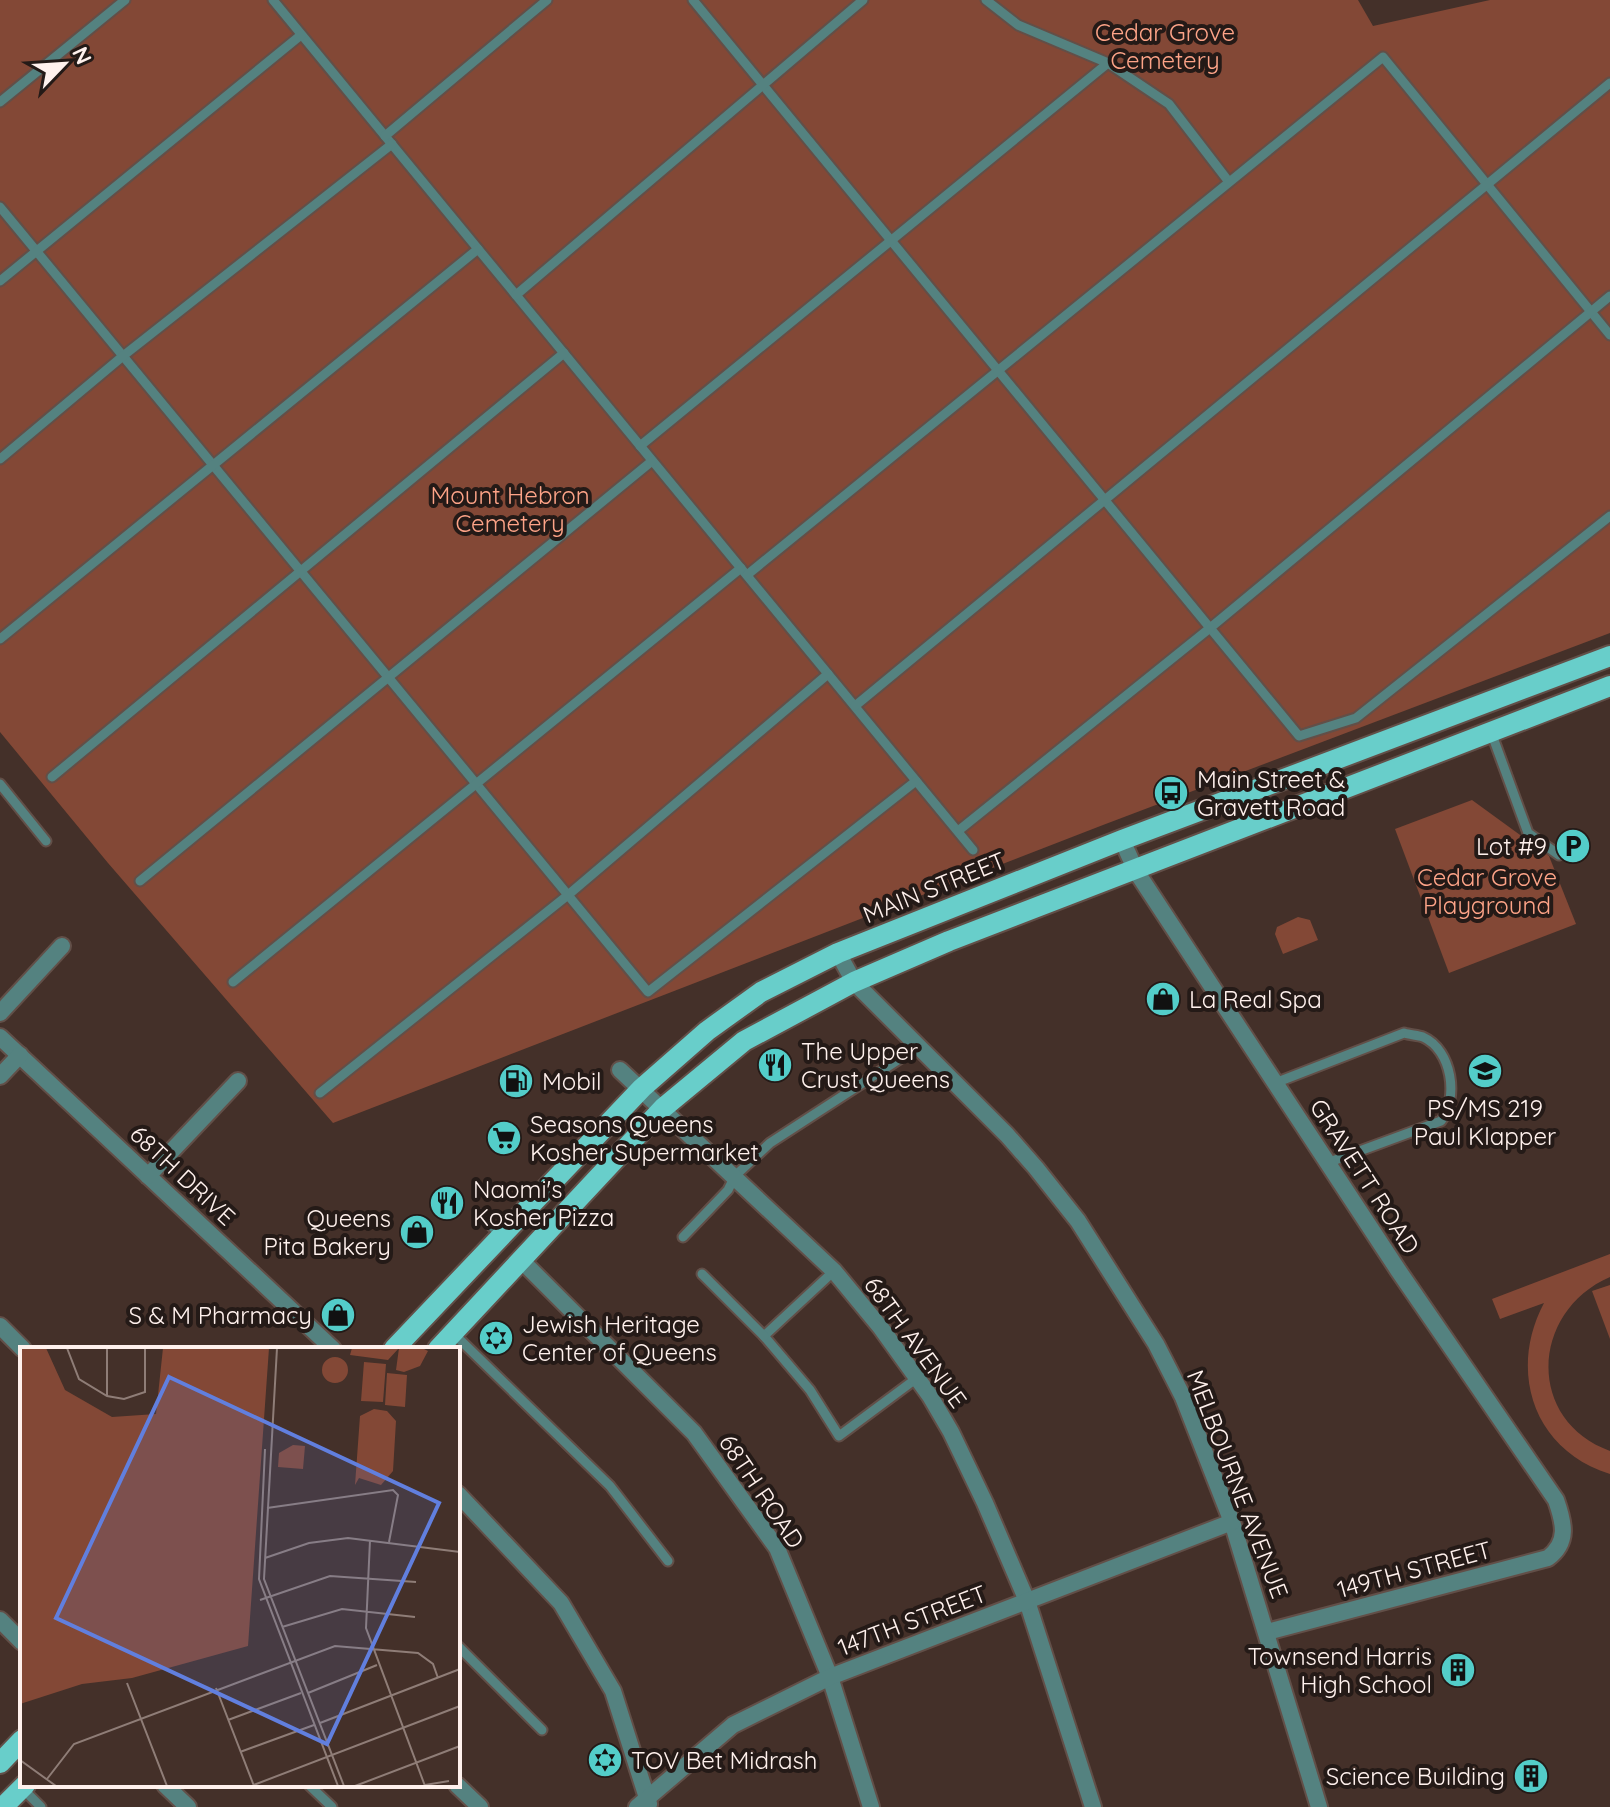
<svg xmlns="http://www.w3.org/2000/svg" width="1610" height="1807" font-family="Quicksand,sans-serif">
<style>
.green{fill:#834836}
.lines{fill:none;stroke-linecap:round;stroke-linejoin:round}
.lane-casing{stroke:#624f48;stroke-width:13}
.street-casing{stroke:#624f48;stroke-width:20}
.primary-casing{stroke:#624f48;stroke-width:24}
.lane{stroke:#548280;stroke-width:9}
.street{stroke:#548280;stroke-width:16}
.primary{stroke:#68ceca;stroke-width:20}
.labels{text-anchor:middle;dominant-baseline:central;stroke-width:8;stroke-linejoin:round;paint-order:stroke}
.park-label{font-size:24px;fill:#fea488;stroke:#241a17}
.poi-label{font-size:24px;fill:#fff1ed;stroke:#241a17;text-anchor:start}
.street-label{font-size:24px;fill:#fff1ed;stroke:#241a17}
.inset-road{fill:none;stroke:#8f7d77;stroke-width:2}
.view{fill:#617fde;fill-opacity:0.15;stroke:#617fde;stroke-width:4}
.inset-edge{fill:none;stroke:#fff1ed;stroke-width:4}
</style>
<rect width="100%" height="100%" fill="#443029"/>
<g class="green">
<path d="M0 0H1358L1373 26 1490 0H1610V633L1103 825 333 1123 108 863 0 732Z"/>
<path d="M1472 800 1549 856 1576 924 1449 973 1395 829Z"/>
<path d="M1298 917 1310 920 1318 940 1283 954 1275 934 1277 927Z"/>
<path d="M1610 1254V1277C1531 1311 1525 1420 1610 1451V1474C1533 1450 1508 1371 1544 1303L1500 1319 1492 1299Z"/>
<path d="M1610 1285V1339L1592 1291Z"/>
</g>
<g class="lines">
<g class="lane-casing">
<g id="lane">
<path d="M273 0 973 850"/>
<path d="M693 0 1299 736 1356 718 1610 516"/>
<path d="M986 0 1018 25 1108 63 1169 104 1229 182"/>
<path d="M0 102 125 0"/>
<path d="M385 136 547 0"/>
<path d="M0 207 648 992 916 781"/>
<path d="M0 281 301 35"/>
<path d="M516 295 863 0"/>
<path d="M640 446 1108 63"/>
<path d="M0 459 123 356 392 144"/>
<path d="M747 575 1383 57 1610 335"/>
<path d="M0 639 478 249"/>
<path d="M855 706 1610 83"/>
<path d="M1491 732 1528 833 1559 855"/>
<path d="M52 777 564 353"/>
<path d="M0 784 46 841"/>
<path d="M958 831 1210 628 1610 296"/>
<path d="M140 881 652 461"/>
<path d="M233 982 741 568"/>
<path d="M1275 1083 1404 1033C1410 1035 1418 1035 1423 1037 1452 1050 1459 1098 1441 1121L1327 1163"/>
<path d="M320 1093 568 895 828 674"/>
<path d="M479 1214 502 1236"/>
<path d="M683 1237 728 1190 735 1176 770 1143 918 1047"/>
<path d="M834 1271 764 1336 810 1390 839 1436 917 1378"/>
<path d="M702 1274 764 1336"/>
<path d="M453 1333 610 1486 668 1561"/>
<path d="M458 1646 542 1730"/>
<path d="M309 1785 332 1807"/>
<path d="M22 1788 41 1807"/>
</g>
</g>
<g class="street-casing">
<g id="street">
<path d="M1122 840 1136 871 1398 1270 1556 1500C1564 1523 1569 1542 1548 1558L1267 1632"/>
<path d="M838 953 854 982 1007 1135 1036 1168 1078 1221 1156 1344 1183 1397 1232 1522 1319 1807"/>
<path d="M0 1013 62 946"/>
<path d="M0 1037 333 1349"/>
<path d="M620 1070 834 1271 881 1328 930 1396 951 1432 985 1503 1027 1601 1093 1807"/>
<path d="M0 1076 20 1055"/>
<path d="M148 1176 238 1081"/>
<path d="M521 1260 694 1433 777 1548 830 1677 871 1807"/>
<path d="M0 1326 23 1349"/>
<path d="M458 1494 561 1603 613 1691 649 1804"/>
<path d="M0 1620 22 1642"/>
<path d="M165 1785 188 1807"/>
<path d="M457 1785 480 1807"/>
<path d="M637 1807 733 1725 830 1677 1232 1522"/>
</g>
</g>
<g class="primary-casing">
<g id="primary">
<path d="M394 1349 642 1088 707 1031 761 992 838 953 1122 840 1610 656"/>
<path d="M438 1349 663 1108 744 1041 854 982 949 941 1610 686"/>
<path d="M0 1763 22 1740"/>
<path d="M3 1807 25 1785"/>
</g>
</g>
<use href="#lane" class="lane"/>
<use href="#street" class="street"/>
<use href="#primary" class="primary"/>
</g>
<defs>
<g id="bus-disc" transform="scale(1.8)"><circle r="9.5" fill="#53cdc9" stroke="#241a17"/><path d="M-5-6H5V4H4V6H2V4H-2V6H-4V4H-5ZM-3.5-4V0h7V-4ZM-3.5 1.2v1.5H-2V1.2ZM2 1.2v1.5H3.5V1.2Z" fill="#111"/></g>
<g id="parking-disc" transform="scale(1.8)"><circle r="9.5" fill="#53cdc9" stroke="#241a17"/><path d="M-3.5-5.5H1a3.5 3.5 0 0 1 0 7H-1V5.5H-3.5ZM-1-3.4V-.6H.8a1.4 1.4 0 0 0 0-2.8Z" fill="#111"/></g>
<g id="shop-disc" transform="scale(1.8)"><circle r="9.5" fill="#53cdc9" stroke="#241a17"/><path d="M-5-2.5h2.3a2.7 3.5 0 0 1 5.4 0H5L5.5 6h-11ZM-1.5-2.5h3a1.5 2.3 0 0 0-3 0Z" fill="#111"/></g>
<g id="restaurant-disc" transform="scale(1.8)"><circle r="9.5" fill="#53cdc9" stroke="#241a17"/><path d="M-5-6h1v4h1v-4h1v4h1v-4h1v5L-1.5 .5V6h-2V.5L-5-1ZM5-6V6H3V1.5H1.5Q1.5-4 5-6Z" fill="#111"/></g>
<g id="school-disc" transform="scale(1.8)"><circle r="9.5" fill="#53cdc9" stroke="#241a17"/><path d="M0-5L7-2L0 1L-7-2ZM-4 1L0 2.5L4 1V4Q0 6-4 4Z" fill="#111"/></g>
<g id="fuel-disc" transform="scale(1.8)"><circle r="9.5" fill="#53cdc9" stroke="#241a17"/><path d="M-5.5-6h7V0h2V4h1.3V-2.5L3-4.5l.8-.8L6-3V5H2.5V1h-1V6h-7ZM-4.2-4.7v3.2H.2V-4.7Z" fill="#111"/></g>
<g id="supermarket-disc" transform="scale(1.8)"><circle r="9.5" fill="#53cdc9" stroke="#241a17"/><path d="M-6-5.5h2.5l.6 2H6L4.5 2H-2.5L-4.4-4H-6ZM-1.5 3.2a1.3 1.3 0 1 0 .1 0ZM3 3.2a1.3 1.3 0 1 0 .1 0Z" fill="#111"/></g>
<g id="synagogue-disc" transform="scale(1.8)"><circle r="9.5" fill="#53cdc9" stroke="#241a17"/><path d="M0-6.5L5.6 3.2H-5.6ZM0 6.5L5.6-3.2H-5.6Z" fill="#111"/></g>
<g id="building-disc" transform="scale(1.8)"><circle r="9.5" fill="#53cdc9" stroke="#241a17"/><path d="M-4-6H4V6H1V3H-1V6H-4ZM-2.5-4.3h1.7v1.8h-1.7ZM.8-4.3h1.7v1.8H.8ZM-2.5-1h1.7V.8h-1.7ZM.8-1h1.7V.8H.8Z" fill="#111"/></g>
</defs>
<g fill-rule="evenodd">
<use href="#bus-disc" x="1171" y="793"/>
<use href="#parking-disc" x="1573" y="846"/>
<use href="#shop-disc" x="1163" y="999"/>
<use href="#restaurant-disc" x="775" y="1065"/>
<use href="#school-disc" x="1485" y="1071"/>
<use href="#fuel-disc" x="516" y="1081"/>
<use href="#supermarket-disc" x="504" y="1138"/>
<use href="#restaurant-disc" x="447" y="1203"/>
<use href="#shop-disc" x="417" y="1232"/>
<use href="#shop-disc" x="338" y="1315"/>
<use href="#synagogue-disc" x="496" y="1338"/>
<use href="#building-disc" x="1458" y="1670"/>
<use href="#synagogue-disc" x="605" y="1760"/>
<use href="#building-disc" x="1531" y="1776"/>
</g>
<g class="labels">
<g class="park-label">
<text x="1165" y="32">Cedar Grove<tspan x="1165" dy="28">Cemetery</tspan></text>
<text x="510" y="495">Mount Hebron<tspan x="510" dy="28">Cemetery</tspan></text>
<text x="1487" y="877">Cedar Grove<tspan x="1487" dy="28">Playground</tspan></text>
</g>
<g class="poi-label">
<text x="1197" y="779">Main Street &amp;<tspan x="1197" dy="28">Gravett Road</tspan></text>
<text x="1547" y="846" text-anchor="end">Lot #9</text>
<text x="1189" y="999">La Real Spa</text>
<text x="801" y="1051">The Upper<tspan x="801" dy="28">Crust Queens</tspan></text>
<text x="542" y="1081">Mobil</text>
<text x="1485" y="1108" text-anchor="middle">PS/MS 219<tspan x="1485" dy="28">Paul Klapper</tspan></text>
<text x="530" y="1124">Seasons Queens<tspan x="530" dy="28">Kosher Supermarket</tspan></text>
<text x="473" y="1189">Naomi's<tspan x="473" dy="28">Kosher Pizza</tspan></text>
<text x="391" y="1218" text-anchor="end">Queens<tspan x="391" dy="28">Pita Bakery</tspan></text>
<text x="312" y="1315" text-anchor="end">S &amp; M Pharmacy</text>
<text x="522" y="1324">Jewish Heritage<tspan x="522" dy="28">Center of Queens</tspan></text>
<text x="1432" y="1656" text-anchor="end">Townsend Harris<tspan x="1432" dy="28">High School</tspan></text>
<text x="631" y="1760">TOV Bet Midrash</text>
<text x="1505" y="1776" text-anchor="end">Science Building</text>
</g>
<g class="street-label">
<text transform="translate(934 887) rotate(-22)">MAIN STREET</text>
<text transform="translate(183 1175) rotate(43)">68TH DRIVE</text>
<text transform="translate(1365 1176) rotate(57)">GRAVETT ROAD</text>
<text transform="translate(916 1342) rotate(54)">68TH AVENUE</text>
<text transform="translate(1238 1484) rotate(69)">MELBOURNE AVENUE</text>
<text transform="translate(762 1491) rotate(56)">68TH ROAD</text>
<text transform="translate(1414 1569) rotate(-15)">149TH STREET</text>
<text transform="translate(912 1620) rotate(-21)">147TH STREET</text>
</g>
</g>
<g transform="translate(20 1347)">
<rect width="440" height="440" fill="#443029"/>
<path d="M0 1H26L45 43 92 70 136 67 143 1H249L228 299 112 331 62 337 0 357ZM332 1H402L408 4 400 19 384 25 376 23 379 1 368 13 330 8ZM302 23a13 13 0 1 1 26 0a13 13 0 1 1-26 0ZM344 15 366 17 363 55 341 54ZM367 26 387 28 385 60 365 58ZM354 62 367 64 376 74 373 124 361 138 339 131 335 138 340 69ZM273 98 285 99 283 122 258 120 259 106Z" fill="#834836"/>
<path class="inset-road" d="M47 1 59 32 87 49 104 52 125 45V1M257 1 244 232 324 439M87 49V1M245 102 239 232 318 439M247 161 373 143 378 148 369 195M350 193 346 281 405 439M245 211 289 196 328 191 440 205M240 253 310 229 396 235M262 280 322 262 395 270M107 336 147 439M196 341 234 439M288 346 357 318M208 373 281 346M300 376 440 322M220 405 294 378M0 413 36 439M27 432 54 397 315 299 398 306 413 317 418 331M405 438 429 434M231 439 440 359M335 439 440 399"/>
<path class="view" d="M149 30 419 156 307 397 36 271Z"/>
<rect width="440" height="440" class="inset-edge"/>
</g>
<g transform="translate(64 64) rotate(65)" stroke="#241a17" stroke-width="6" paint-order="stroke">
<path d="M0-6L14 30L0 20L-14 30Z" fill="#fff1ed"/>
<text y="-12" font-size="22" font-weight="bold" text-anchor="middle" fill="#fff1ed">N</text>
</g>
</svg>
